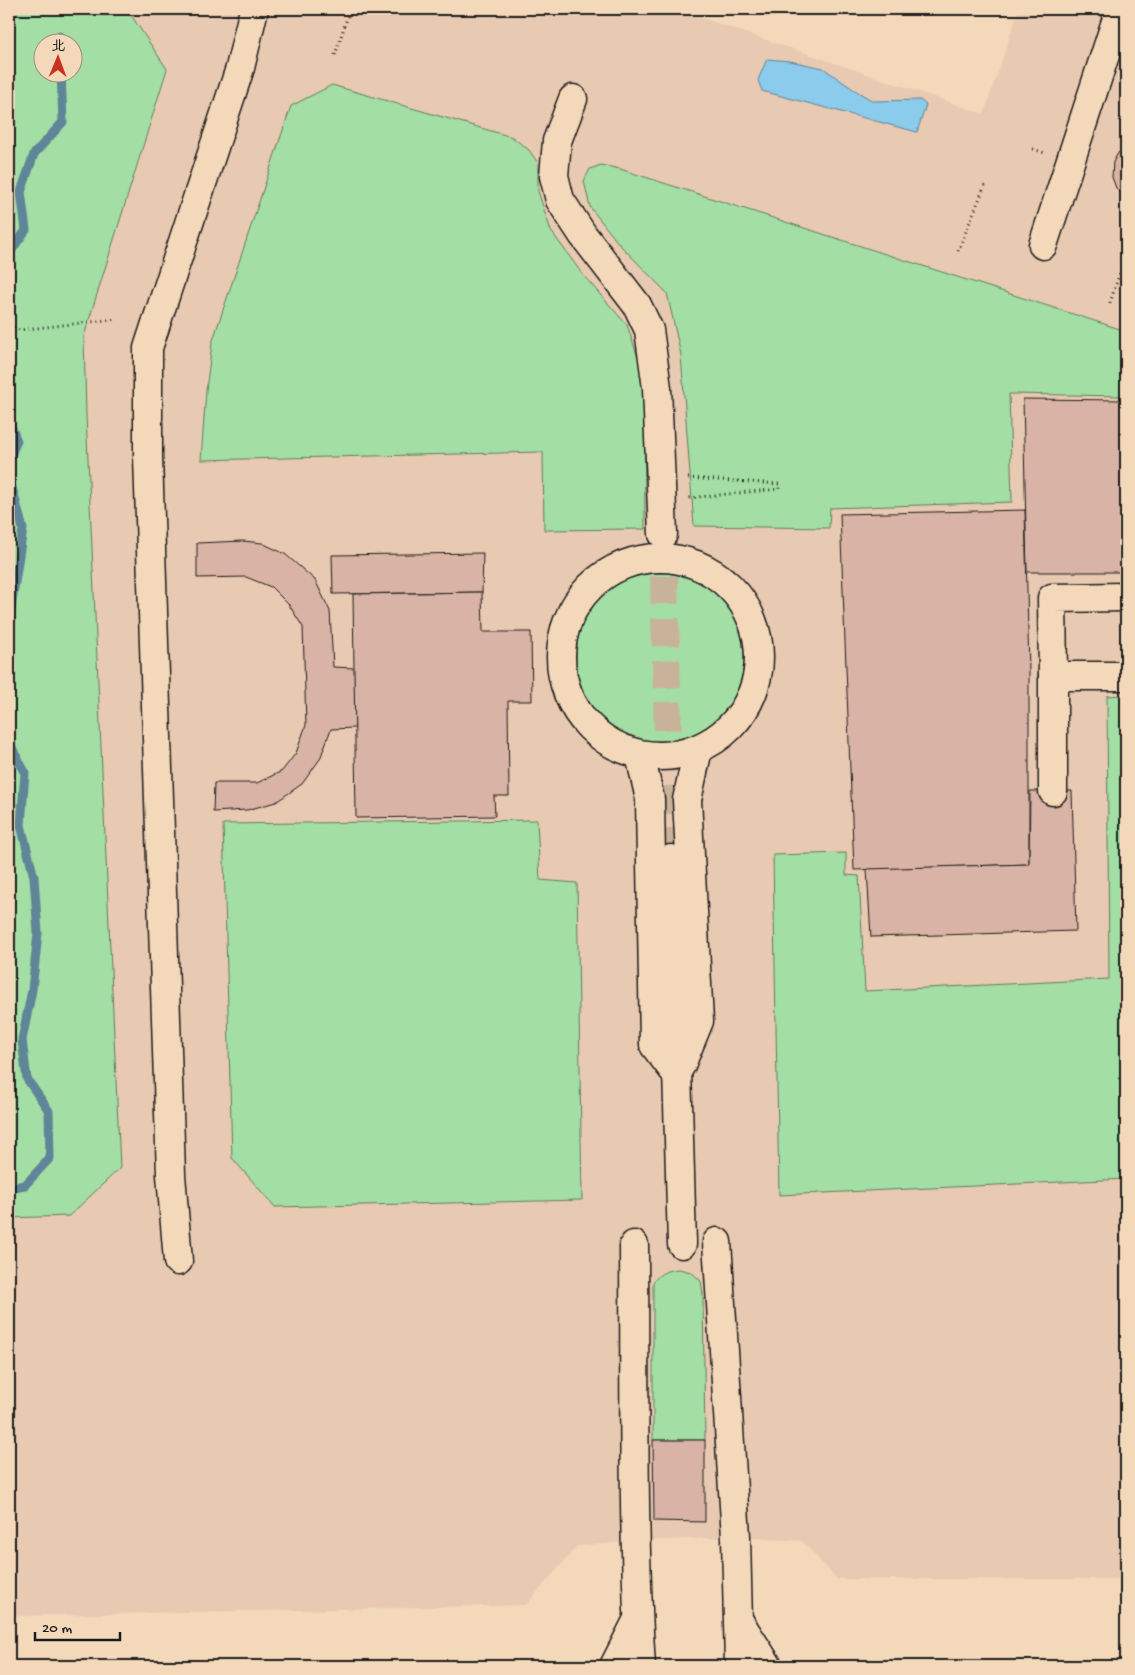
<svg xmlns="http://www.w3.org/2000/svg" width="1135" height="1675" font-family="'Gochi Hand','LXGW WenKai TC',sans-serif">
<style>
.built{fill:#e8c9b1;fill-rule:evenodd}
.green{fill:#a3dea4;stroke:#607d60;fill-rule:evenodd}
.water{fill:#8bcbeb;stroke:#5f8598}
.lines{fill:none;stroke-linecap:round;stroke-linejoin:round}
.stream{stroke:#5f8598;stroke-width:9}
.building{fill:#d9b3a5;stroke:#1c1c1c}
.minor-tunnel{stroke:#c9b29a;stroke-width:28;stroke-dasharray:28 14;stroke-linecap:butt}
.minor-casing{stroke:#1c1c1c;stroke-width:31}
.path{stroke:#1c1c1c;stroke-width:3;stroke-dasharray:1 4;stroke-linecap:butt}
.minor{stroke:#f4d8ba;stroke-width:28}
</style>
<rect width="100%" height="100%" fill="#f4d8ba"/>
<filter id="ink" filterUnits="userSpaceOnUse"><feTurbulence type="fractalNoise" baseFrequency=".02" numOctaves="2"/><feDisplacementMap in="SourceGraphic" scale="10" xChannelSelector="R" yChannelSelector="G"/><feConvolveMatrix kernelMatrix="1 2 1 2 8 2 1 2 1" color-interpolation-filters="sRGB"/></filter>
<g filter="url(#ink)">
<path class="built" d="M9 9H675L984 114 1019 9H1126V1579H837L802 1541 736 1537 636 1541 577 1546 526 1605 9 1616ZM42 42H72V72H42Z"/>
<g class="green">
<path d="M9 9H113L131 15 167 69 84 336 86 415 120 1168 69 1216 9 1218ZM72 42V72H42V42Z"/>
<path d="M332 85 512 137 529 150 538 163V191L551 231 583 275 627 325 644 375 645 529 544 530 543 452 201 460 206 390 212 343 291 106Z"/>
<path d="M601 165 620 169 1126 331V396L1009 394 1012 502 830 508 829 528 694 526 681 355 667 293 619 244 590 207 584 181 590 169Z"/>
<circle cx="660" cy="657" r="84"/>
<path d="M1126 695V1179L779 1195 773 855 846 853V875L859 876 865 991 1109 979 1107 696Z"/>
<path d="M537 820 540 880 577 883 582 1200 275 1207 232 1158 223 824Z"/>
<path d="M679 1269 691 1272 701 1281 703 1294 705 1440H653V1282C661 1272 667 1270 679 1269Z"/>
</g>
<path class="water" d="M767 59 790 61 823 68 853 89 873 101 920 100 926 105 917 132 762 91 758 80Z"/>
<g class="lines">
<g class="stream">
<path d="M59 36 60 42"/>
<path d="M9 254 26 230 21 192 34 154 63 122 61 72"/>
<path d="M9 421 17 441 9 459"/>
<path d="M9 476 23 529 12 602 9 638"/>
<path d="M9 738V742L25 772 21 825 34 877 38 933 32 990 22 1040 27 1079 49 1111 50 1158 25 1185 9 1188"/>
</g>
</g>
<g class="building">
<path d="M1126 147V199L1116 188 1112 177 1113 162 1118 153Z"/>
<path d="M1023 399 1126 400V572H1027Z"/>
<path d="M1025 510 1029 671V864L854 870 840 514Z"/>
<path d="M243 541 262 543 285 554 315 580 330 611 333 667 355 668V728L331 729 320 759 302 784 276 802 247 810 213 812 214 783H257L282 771 296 753 306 725 303 627 289 605 271 587 246 577 197 578V543Z"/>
<path d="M483 553 482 592 333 594 332 555Z"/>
<path d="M482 592 483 632H531L532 701H508L509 796H494L495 816 356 818 353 594Z"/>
<path d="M1030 791H1072L1076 931 871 937 867 869 1029 864Z"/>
<path d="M653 1440H705V1522L654 1521Z"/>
</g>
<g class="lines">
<path class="minor-tunnel" d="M663 534 671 859"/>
<g class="minor-casing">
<g id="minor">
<path d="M573 99 557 141 554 176 560 200 583 235 637 305 649 330 657 388 663 534"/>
<path d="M1043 245 1120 9"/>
<circle cx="660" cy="657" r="99"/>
<path d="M1126 597 1052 598 1053 676H1126"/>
<path d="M640 755 650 799 654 1045 677 1075"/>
<path d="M1053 791V676"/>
<path d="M671 859 682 1244"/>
<path d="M681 1065 699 1021 687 800 698 749"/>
<path d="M717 1242 736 1537 739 1666"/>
<path d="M634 1245C635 1385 632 1527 641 1666"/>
<path d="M178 1261 171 1175 148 456V348L240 68 254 9"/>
<path d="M739 1621 768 1666"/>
<path d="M614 1666 638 1619"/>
</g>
</g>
<g class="path">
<path d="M335 55 350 9"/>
<path d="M1033 149 1045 153"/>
<path d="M958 251 986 183"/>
<path d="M1110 303 1126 254"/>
<path d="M9 325 19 330 117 319"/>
<path d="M688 478 779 484V489L689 498"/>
</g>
<use href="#minor" class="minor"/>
</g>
</g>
<rect width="1135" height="1675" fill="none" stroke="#f4d8ba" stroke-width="30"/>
<rect x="15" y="15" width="1105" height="1645" fill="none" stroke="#1c1c1c" stroke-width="2" filter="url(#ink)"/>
<g transform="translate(58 58) rotate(1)"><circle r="24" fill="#f4d8ba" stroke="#9e8d7b"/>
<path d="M0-4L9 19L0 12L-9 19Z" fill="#c8321e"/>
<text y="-8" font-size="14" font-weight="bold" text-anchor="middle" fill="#1c1c1c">北</text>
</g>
<path d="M35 1632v8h85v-8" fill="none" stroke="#1c1c1c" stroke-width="2.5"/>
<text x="42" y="1632" font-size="15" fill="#1c1c1c" stroke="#f4d8ba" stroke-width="4" paint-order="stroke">20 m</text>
</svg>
